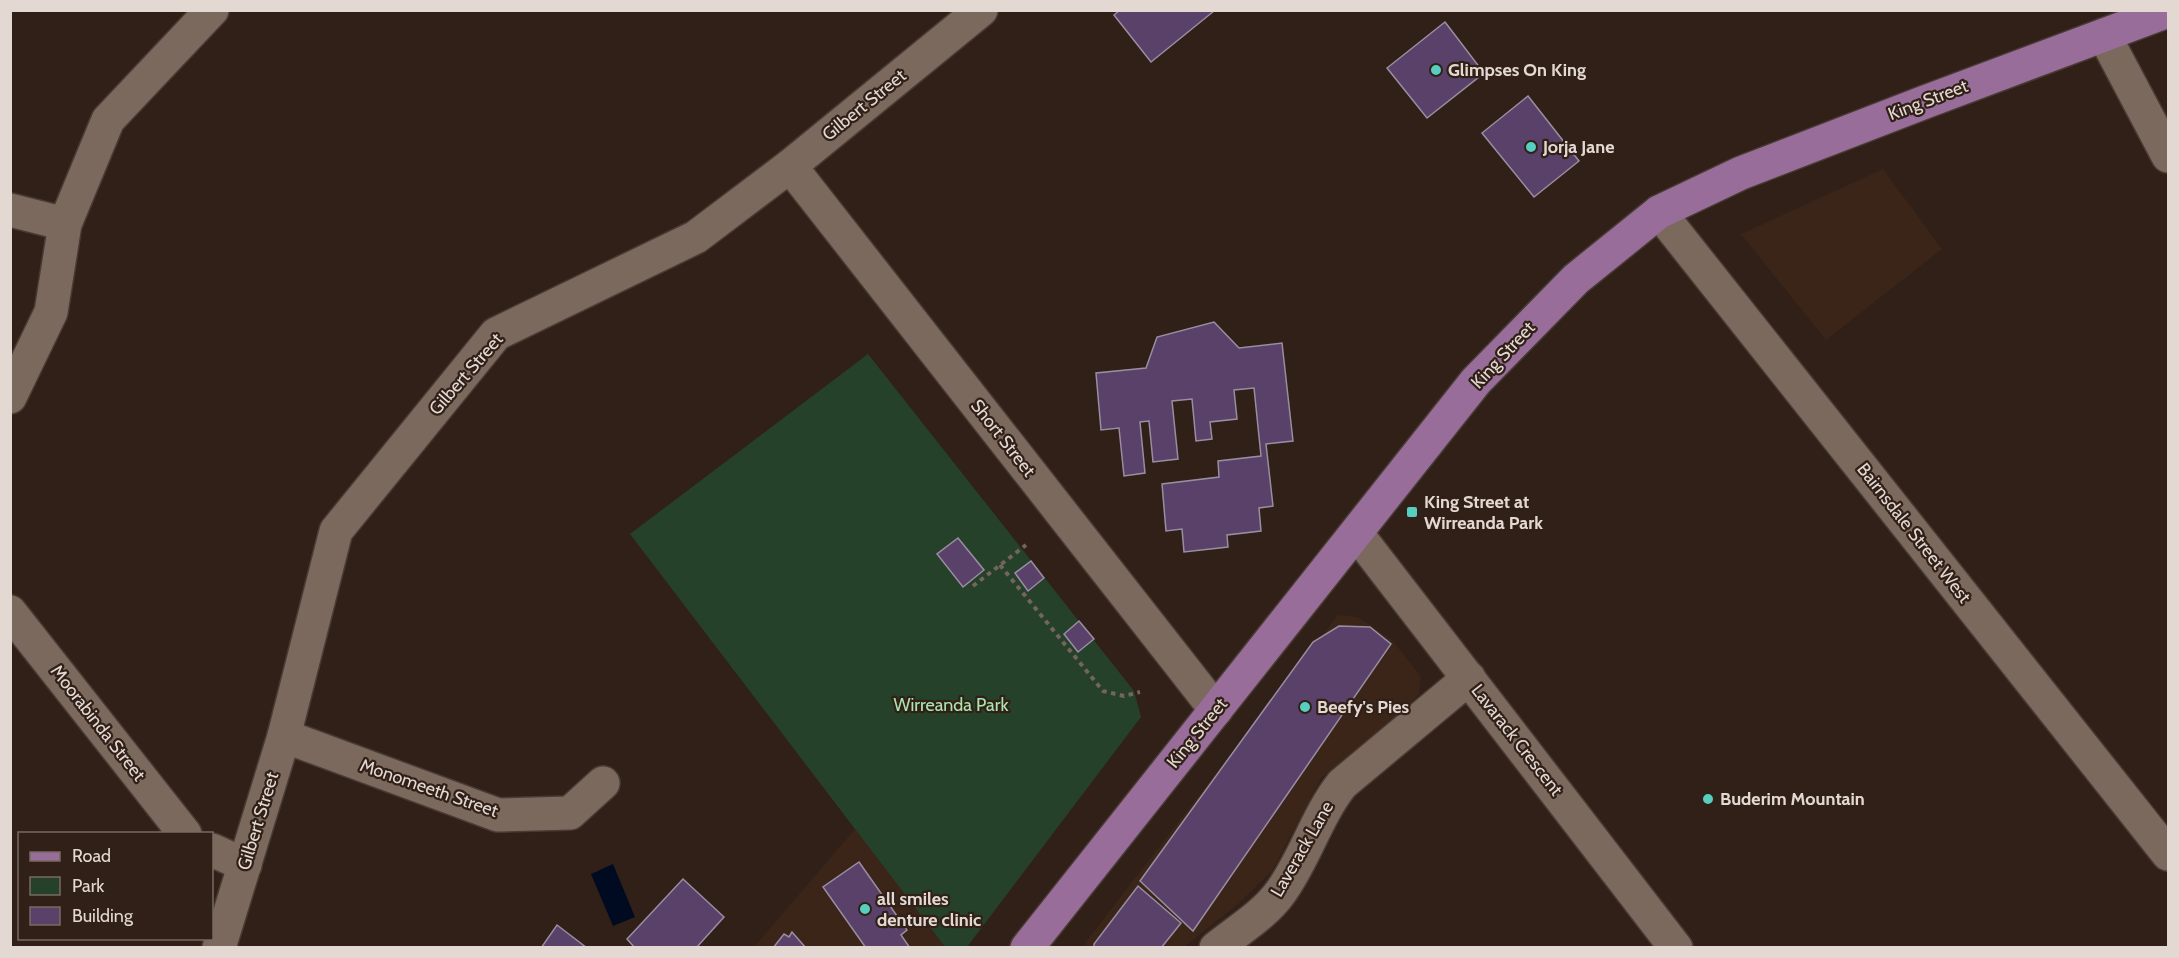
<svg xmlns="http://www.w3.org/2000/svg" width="2179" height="958" font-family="Cabin,sans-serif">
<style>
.built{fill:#3b2519}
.green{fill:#264129}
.water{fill:#000b22}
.building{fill:#5a4169;stroke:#998ea1;stroke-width:1.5}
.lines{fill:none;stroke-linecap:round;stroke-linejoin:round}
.minor-casing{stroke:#483b35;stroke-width:36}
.major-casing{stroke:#483b35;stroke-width:36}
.path{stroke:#73645d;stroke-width:4;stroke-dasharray:4.5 4.5;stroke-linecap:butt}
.minor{stroke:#7c695e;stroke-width:33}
.major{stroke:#986d99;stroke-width:33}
.poi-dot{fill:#58cec0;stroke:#302017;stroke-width:2}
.labels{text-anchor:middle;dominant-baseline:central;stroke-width:4.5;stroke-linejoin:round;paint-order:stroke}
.poi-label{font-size:18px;font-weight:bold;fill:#e3d8d2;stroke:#302017;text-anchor:start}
.street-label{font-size:18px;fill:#e3d8d2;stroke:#302017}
.park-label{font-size:18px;fill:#a8e6ad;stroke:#302017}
</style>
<rect width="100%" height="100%" fill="#302017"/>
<g class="built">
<path d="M1883 169 1942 249 1826 340 1741 234Z"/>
<path d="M1338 615 1358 617 1393 641 1421 677 1419 694 1408 706 1321 778 1272 871 1237 905 1184 947 1084 948 1085 943Z"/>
<path d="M855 829 945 947 753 948Z"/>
</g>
<path class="green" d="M868 354 1134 691 1141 717 967 947H945L630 534Z"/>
<path class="water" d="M613 864 635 917 613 926 591 874Z"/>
<g class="building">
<path d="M1120 10H1214V11L1151 62 1114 15Z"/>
<path d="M1445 22 1484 73 1427 118 1387 68Z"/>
<path d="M1528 96 1579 161 1534 197 1482 133Z"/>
<path d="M1214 322 1239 348 1282 343 1293 441 1266 444 1273 506 1259 508 1261 531 1227 535 1228 547 1184 552 1182 529 1166 531 1162 484 1219 477 1218 461 1261 456 1254 388 1234 390 1237 419 1210 422 1212 439 1196 441 1192 399 1172 401 1178 459 1153 462 1149 421 1140 422 1145 473 1124 476 1119 428 1101 430 1096 373 1146 368 1157 337Z"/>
<path d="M958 538 984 570 963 587 937 554Z"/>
<path d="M1031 561 1044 578 1028 591 1015 573Z"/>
<path d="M1079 621 1094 639 1078 652 1064 634Z"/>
<path d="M1339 626 1370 627 1391 644 1193 931 1140 881 1313 642Z"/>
<path d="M859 862 907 930 901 935 910 948H866L823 887Z"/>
<path d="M683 879 724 917 696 948H635L627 939Z"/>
<path d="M1138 886 1181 923 1161 948H1094V944Z"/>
<path d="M557 925 587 948H541Z"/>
<path d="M792 932 806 948H773L784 934 789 937Z"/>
</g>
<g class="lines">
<g class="minor-casing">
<g id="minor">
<path d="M2104 35 2168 156"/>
<path d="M790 166 1216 710"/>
<path d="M10 210 65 224"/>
<path d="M1659 212 2168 854"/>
<path d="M10 397 51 312 65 224 108 120 212 10"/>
<path d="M1357 534 1676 948"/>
<path d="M10 612 185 834"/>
<path d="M284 736 498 815 570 813 603 783"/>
<path d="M212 850 245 865"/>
<path d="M219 948 284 736 336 531 496 334 696 237 790 166 981 10"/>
<path d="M1216 948C1237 931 1264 915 1280 893 1305 859 1316 817 1342 784L1469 678"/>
</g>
</g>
<g class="major-casing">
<path id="major" d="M1027 948 1476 381 1576 279 1659 212 1741 173 1925 102 2168 11"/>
</g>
<g class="path">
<path d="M1000 565 1103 691 1124 696 1140 692"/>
<path d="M973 586 1026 545"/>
</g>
<use href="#minor" class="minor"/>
<use href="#major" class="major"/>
</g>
<g class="poi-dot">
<circle cx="1436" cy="70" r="6"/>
<circle cx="1531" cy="147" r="6"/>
<rect x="1406" y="506" width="12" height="12" rx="3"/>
<circle cx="1305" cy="707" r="6"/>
<circle cx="1708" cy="799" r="6"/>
<circle cx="865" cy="909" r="6"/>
</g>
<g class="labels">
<g class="poi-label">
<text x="1448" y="70">Glimpses On King</text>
<text x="1543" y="147">Jorja Jane</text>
<text x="1424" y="502">King Street at<tspan x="1424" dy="21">Wirreanda Park</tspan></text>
<text x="1317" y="707">Beefy's Pies</text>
<text x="1720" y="799">Buderim Mountain</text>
<text x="877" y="899">all smiles<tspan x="877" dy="21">denture clinic</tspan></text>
</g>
<g class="street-label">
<text transform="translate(1928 100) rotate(-21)">King Street</text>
<text transform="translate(864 105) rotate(-39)">Gilbert Street</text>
<text transform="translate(1503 355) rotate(-47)">King Street</text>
<text transform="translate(466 374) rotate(-49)">Gilbert Street</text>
<text transform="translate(1003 438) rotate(52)">Short Street</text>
<text transform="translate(1914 533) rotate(52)">Bairnsdale Street West</text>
<text transform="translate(98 723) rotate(52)">Moorabinda Street</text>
<text transform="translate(1197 733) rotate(-51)">King Street</text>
<text transform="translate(1517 740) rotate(52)">Lavarack Crescent</text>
<text transform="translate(429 788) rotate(19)">Monomeeth Street</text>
<text transform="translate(258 821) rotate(-73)">Gilbert Street</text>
<text transform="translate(1302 849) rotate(-60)">Laverack Lane</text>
</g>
<g class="park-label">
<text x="951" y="705">Wirreanda Park</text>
</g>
</g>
<rect width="2179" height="958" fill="none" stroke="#e3d8d2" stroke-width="24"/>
<rect x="18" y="832" width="195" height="108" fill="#302017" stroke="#786a62" stroke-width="1.5"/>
<rect x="30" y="852" width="30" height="9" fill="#986d99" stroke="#786a62" stroke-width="1.5"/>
<text x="72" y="862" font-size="18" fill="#e3d8d2">Road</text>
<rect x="30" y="877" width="30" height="18" fill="#264129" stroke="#786a62" stroke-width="1.5"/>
<text x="72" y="892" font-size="18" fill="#e3d8d2">Park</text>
<rect x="30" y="907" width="30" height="18" fill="#5a4169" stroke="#786a62" stroke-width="1.5"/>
<text x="72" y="922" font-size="18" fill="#e3d8d2">Building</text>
</svg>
